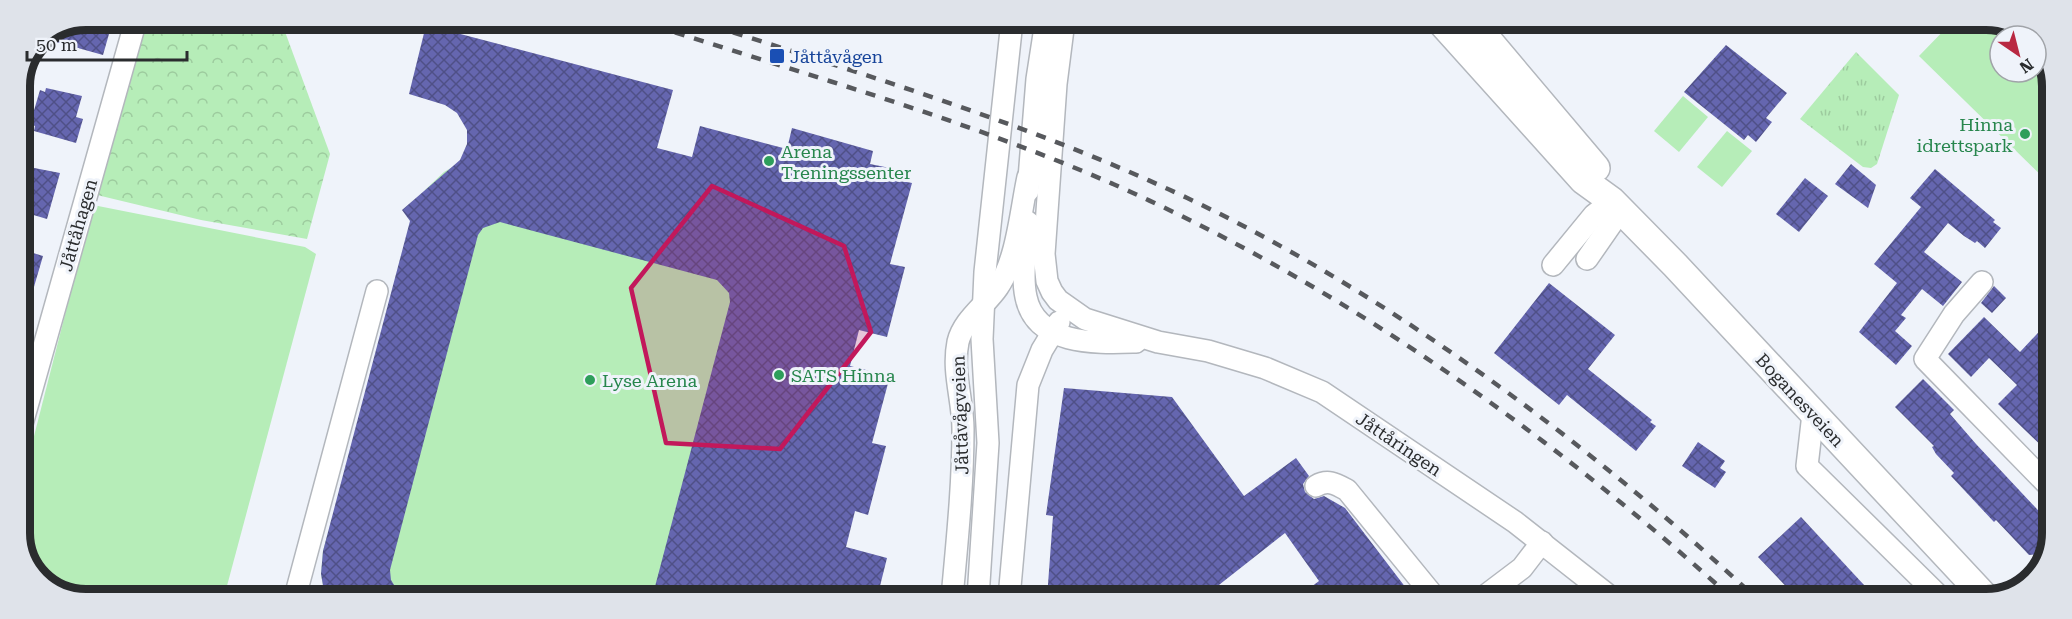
<svg xmlns="http://www.w3.org/2000/svg" width="2072" height="619" font-family="'Roboto Serif',serif">
<style>
.grass{fill:#b6edb8}
.forest{fill:url(#forest-crowns)}
.park{fill:url(#park-tufts)}
.building{fill:url(#building-cross-hatch)}
.lines{fill:none;stroke-linecap:round;stroke-linejoin:round}
.minor-casing{stroke:#b3b7bd;stroke-width:24}
.major-casing{stroke:#b3b7bd;stroke-width:30}
.minor{stroke:#fff;stroke-width:21}
.major{stroke:#fff;stroke-width:27}
.rail{stroke:#57595d;stroke-width:4.5;stroke-dasharray:10 10;stroke-linecap:butt}
.marked{fill:#c2185b;fill-opacity:0.2;stroke:#c2185b;stroke-width:4.5;stroke-linejoin:round}
.transit-dot{fill:#1a4fb4;stroke:#eff3fa;stroke-width:2}
.leisure-dot{fill:#2e9e5b;stroke:#eff3fa;stroke-width:2}
.labels{text-anchor:middle;dominant-baseline:central;stroke-width:6;stroke-linejoin:round;paint-order:stroke}
.transit-label{font-size:18px;fill:#164399;stroke:#eff3fa;text-anchor:start}
.leisure-label{font-size:18px;fill:#27864d;stroke:#eff3fa;text-anchor:start}
.street-label{font-size:18px;fill:#2a2c2e;stroke:#eff3fa}
.rim{fill:none;stroke:#2a2c2e;stroke-width:8}
</style>
<defs>
<pattern id="forest-crowns" width="20" height="18" patternUnits="userSpaceOnUse" patternTransform="scale(1.5)"><rect width="20" height="18" fill="#b6edb8"/><path d="M2 6a3 3 0 1 1 6 0M12 15a3 3 0 1 1 6 0" fill="none" stroke="#9dcb9e"/></pattern>
<pattern id="park-tufts" width="24" height="20" patternUnits="userSpaceOnUse" patternTransform="scale(1.5)"><rect width="24" height="20" fill="#b6edb8"/><path d="M3 7l-1-3M5 7V3M7 7l1-3M15 17l-1-3M17 17v-4M19 17l1-3" fill="none" stroke="#9dcb9e"/></pattern>
<pattern id="building-cross-hatch" width="8" height="8" patternUnits="userSpaceOnUse" patternTransform="scale(1.5)"><rect width="8" height="8" fill="#6566af"/><path d="M0 0l8 8M0 8l8-8" fill="none" stroke="#4f5087"/></pattern>
</defs>
<rect width="100%" height="100%" fill="#eff3fa"/>
<g class="grass">
<path d="M1952 22H2004L2026 36H2000V72H2036V42L2052 81V186L1919 56Z"/>
<path d="M1683 96 1708 117 1679 152 1654 131Z"/>
<path d="M1727 131 1752 151 1722 187 1697 167Z"/>
<path d="M461 162 731 212 757 598 325 597 321 574 323 551 425 190 444 172Z"/>
<path d="M93 205 305 247 316 254 224 597H68L33 574 20 538V491Z"/>
</g>
<path class="forest" d="M146 20H266L284 29 330 154 307 239 201 220 97 195Z"/>
<path class="park" d="M1856 52 1899 95 1877 164 1871 168 1863 167 1800 119Z"/>
<g class="building">
<path d="M86 20H113L103 55 42 38Z"/>
<path d="M426 25 673 90 657 148 692 157 700 126 787 149 792 128 873 151 870 164 905 171 902 181 912 183 890 264 905 267 887 337 859 330 850 366 890 376 872 443 886 446 868 515 855 511 846 547 887 558 877 598H652L730 302 729 293 717 280 500 222 483 228 478 235 390 570 391 580 402 598 325 597 321 574 323 551 410 221 402 210 460 160 467 144V130L457 113 445 105 409 94Z"/>
<path d="M1726 45 1787 93 1766 118 1772 122 1756 142 1748 135 1744 140 1684 92Z"/>
<path d="M46 88 82 96 76 117 83 119 76 143 34 131 35 126 30 124 40 90 45 92Z"/>
<path d="M1851 164 1876 185 1868 208 1835 184Z"/>
<path d="M24 166 60 173 47 219 20 211V167L23 168Z"/>
<path d="M1935 169 1995 220 1993 222 2001 228 1985 248 1977 241 1975 243 1964 236 1948 223 1924 252 1962 282 1943 306 1922 289 1901 315 1906 318 1895 331 1912 346 1896 365 1859 332 1897 283 1874 264 1921 207 1910 198Z"/>
<path d="M1805 178 1828 196 1799 232 1776 214Z"/>
<path d="M20 249 43 256 24 321H20Z"/>
<path d="M1549 283 1615 335 1588 369 1652 420 1650 422 1656 426 1636 451 1567 395 1559 405 1494 353Z"/>
<path d="M1994 286 2006 298 1992 313 1981 303Z"/>
<path d="M1984 317 2020 352 2051 319V455L1998 404 2017 385 1989 358 1971 377 1948 354Z"/>
<path d="M1923 379 1954 410 1950 414 1976 444 2050 523 2049 553 2029 555 1996 520 1994 522 1951 476 1954 473 1936 454 1932 447 1934 446 1895 407Z"/>
<path d="M1064 388 1172 397 1244 496 1296 458 1309 476 1303 484 1305 492 1314 499 1324 496 1345 508 1406 588 1391 599H1295L1319 581 1285 533 1210 592 1209 599 1047 598 1053 516 1046 515Z"/>
<path d="M1698 442 1725 461 1720 468 1726 472 1715 488 1682 466Z"/>
<path d="M1801 517 1877 599H1798L1758 557Z"/>
</g>
<g class="lines">
<g class="minor-casing">
<g id="minor">
<path d="M1064 21 1056 84 1044 254 1047 281 1052 292 1058 300 1085 319 1158 342 1208 351 1265 368 1322 392 1515 522 1613 599"/>
<path d="M1028 191 1037 79 1046 21"/>
<path d="M1028 222C1027 246 1021 274 1026 297 1036 346 1097 343 1136 342"/>
<path d="M1587 259 1621 210"/>
<path d="M1553 265 1594 215 1612 201"/>
<path d="M1982 282 1954 314 1925 359 2050 487"/>
<path d="M1813 414 1807 466 1942 599"/>
<path d="M20 431 136 20"/>
<path d="M1316 486C1328 479 1336 484 1347 490L1436 599"/>
<path d="M295 597 377 291"/>
<path d="M952 598C957 542 963 486 963 429 963 400 952 372 958 342 963 320 986 305 998 287 1017 260 1021 209 1028 177"/>
<path d="M978 598 988 443 982 339 985 272 1012 21"/>
<path d="M1009 598 1028 385 1042 350 1059 322"/>
<path d="M1481 599 1522 568 1542 542"/>
</g>
</g>
<g class="major-casing">
<g id="major">
<path d="M1440 21 1583 180 1612 201 1675 265 1987 599"/>
<path d="M1472 21 1596 168"/>
</g>
</g>
<use href="#minor" class="minor"/>
<use href="#major" class="major"/>
<g class="rail">
<path d="M637 20C796 72 960 117 1113 184 1341 285 1548 432 1733 599"/>
<path d="M695 20C870 77 1049 129 1214 211 1407 307 1600 453 1757 599"/>
</g>
</g>
<path class="marked" d="M712 186 844 246 871 332 780 449 666 443 631 288Z"/>
<rect class="transit-dot" x="769" y="48" width="16" height="16" rx="3"/>
<g class="leisure-dot">
<circle cx="2025" cy="134" r="6"/>
<circle cx="769" cy="161" r="6"/>
<circle cx="779" cy="375" r="6"/>
<circle cx="590" cy="380" r="6"/>
</g>
<g class="labels">
<g class="transit-label">
<text x="790" y="56">Jåttåvågen</text>
</g>
<g class="leisure-label">
<text x="2013" y="124" text-anchor="end">Hinna<tspan x="2013" dy="21">idrettspark</tspan></text>
<text x="781" y="151">Arena<tspan x="781" dy="21">Treningssenter</tspan></text>
<text x="791" y="375">SATS Hinna</text>
<text x="602" y="380">Lyse Arena</text>
</g>
<g class="street-label">
<text transform="translate(78 225) rotate(-74)">Jåttåhagen</text>
<text transform="translate(1800 400) rotate(47)">Boganesveien</text>
<text transform="translate(960 415) rotate(-92)">Jåttåvågveien</text>
<text transform="translate(1399 444) rotate(34)">Jåttåringen</text>
</g>
</g>
<path d="M0 0H2072V619H0ZM86 30H1986A56 56 0 0 1 2042 86V533A56 56 0 0 1 1986 589H86A56 56 0 0 1 30 533V86A56 56 0 0 1 86 30Z" fill="#dfe3ea" fill-rule="evenodd"/>
<path class="rim" d="M86 30H1986A56 56 0 0 1 2042 86V533A56 56 0 0 1 1986 589H86A56 56 0 0 1 30 533V86A56 56 0 0 1 86 30Z"/>
<g transform="translate(2018 54) rotate(145)"><circle r="28" fill="#eff3fa" stroke="#a0a3a8" stroke-width="1.5"/>
<path d="M0-4.5L10 22L0 15L-10 22Z" fill="#b92841"/>
<text y="-9" font-size="16" font-weight="bold" text-anchor="middle" fill="#2a2c2e">N</text>
</g>
<path d="M27 51v9h160v-9" fill="none" stroke="#2a2c2e" stroke-width="3"/>
<text x="36" y="51" font-size="18" fill="#2a2c2e" stroke="#eff3fa" stroke-width="4.5" paint-order="stroke">50 m</text>
</svg>
